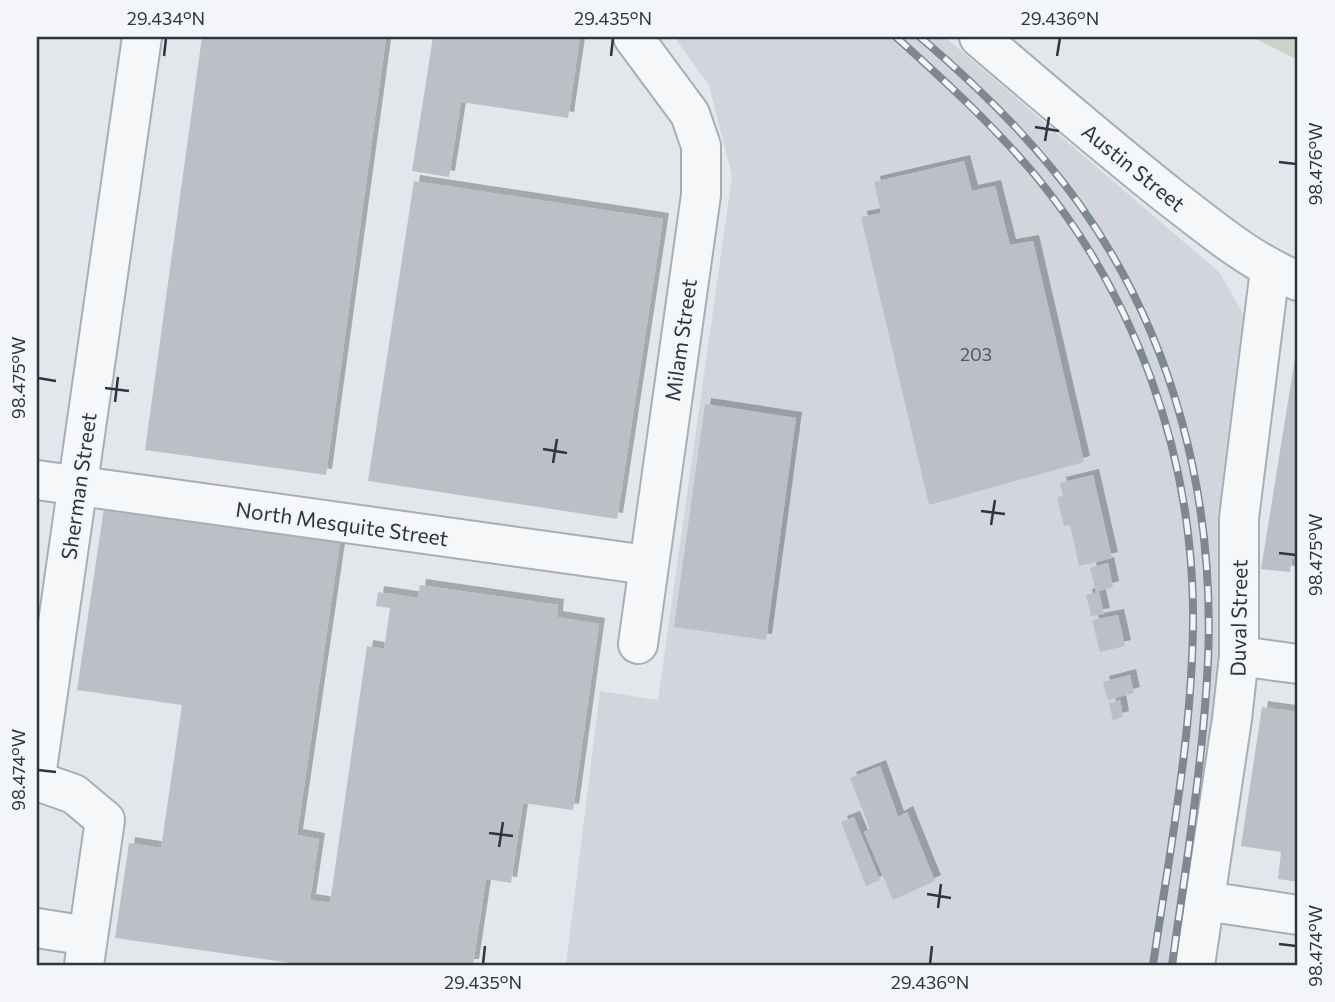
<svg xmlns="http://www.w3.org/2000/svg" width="1335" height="1002" font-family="Commissioner,sans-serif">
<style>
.built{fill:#d2d6dc}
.green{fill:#cad4c5}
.building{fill:#bbc0c7;filter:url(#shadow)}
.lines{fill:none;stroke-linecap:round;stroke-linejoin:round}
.minor-casing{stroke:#a8aeb5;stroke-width:42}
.minor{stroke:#f6f7f9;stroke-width:38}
.rail-casing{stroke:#7e8893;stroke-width:8}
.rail{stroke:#f3f5f8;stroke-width:5;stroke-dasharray:16;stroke-linecap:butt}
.ticks{fill:none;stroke:#2c3642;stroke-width:2.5}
.labels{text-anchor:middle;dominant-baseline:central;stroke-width:5;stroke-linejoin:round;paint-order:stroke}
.number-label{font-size:18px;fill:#505863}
.street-label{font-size:21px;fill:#2c3642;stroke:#f3f5f8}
.neatline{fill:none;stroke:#2c3642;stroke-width:2.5}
.ticks-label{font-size:18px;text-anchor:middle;fill:#2c3642}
</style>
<defs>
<filter id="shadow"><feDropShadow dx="6" dy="-6" stdDeviation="0" flood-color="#0004"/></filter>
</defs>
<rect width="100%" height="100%" fill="#e3e7eb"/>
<path class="built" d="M674 37H945L1219 272 1244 315 1222 554 1220 689 1181 965H566L600 691 658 700 732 176 709 85Z"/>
<path class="green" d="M1252 37H1298V60Z"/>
<g class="building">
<path d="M202 37 386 38 326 475 145 450Z"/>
<path d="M433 37H580L568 118 461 102 449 177 412 171Z"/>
<path d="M964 161 972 191 995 186 1010 245 1033 241 1084 462 929 505 861 217 881 213 874 182Z"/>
<path d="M414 181 663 219 617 519 368 481Z"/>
<path d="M1297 346 1298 559 1292 558 1290 572 1261 569Z"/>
<path d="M705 404 796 418 766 640 674 627Z"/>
<path d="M1093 475 1112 558 1079 566 1070 525 1064 526 1057 497 1063 496 1060 483Z"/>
<path d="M104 508 340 542 297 835 319 839 310 900 330 903 367 646 384 649 390 608 376 606 378 592 418 598 420 585 558 605 557 617 599 624 573 810 523 803 511 883 486 879 473 965H306L115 938 129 843 161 848 182 705 77 690Z"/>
<path d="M1108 563 1113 587 1096 592 1090 568Z"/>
<path d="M1099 592 1104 614 1091 616 1086 595Z"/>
<path d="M1118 615 1125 646 1100 652 1092 620Z"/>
<path d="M1130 675 1134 693 1108 700 1103 682Z"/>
<path d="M1120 700 1123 717 1113 720 1109 703Z"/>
<path d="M1262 707 1298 712V882L1278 879 1281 852 1241 846Z"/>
<path d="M880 766 898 817 907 812 935 881 893 900 864 832 870 829 850 778Z"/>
<path d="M854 817 880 880 866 886 841 822Z"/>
</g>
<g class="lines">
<g class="minor-casing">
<g id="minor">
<path d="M633 37 690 114 701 146V195L638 644"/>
<path d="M979 37C1043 92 1107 147 1173 199 1213 230 1251 262 1298 281"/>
<path d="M37 480 647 565"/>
<path d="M1239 656 1298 664"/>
<path d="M37 769 142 37"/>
<path d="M37 781 74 794 105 820 84 965"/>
<path d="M1205 901 1298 915"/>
<path d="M37 928 88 936"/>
<path d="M1195 965 1232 719 1239 656V518L1270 270"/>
</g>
</g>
<use href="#minor" class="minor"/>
<g class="rail-casing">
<g id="rail">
<path d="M896 37C945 81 993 125 1035 175 1135 296 1191 451 1193 608 1194 728 1170 848 1153 965"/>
<path d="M920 37C979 87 1035 142 1080 205 1174 337 1215 499 1208 661 1203 763 1186 864 1172 965"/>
</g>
</g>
<use href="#rail" class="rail"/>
</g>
<path class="ticks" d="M164 56 166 38M611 56 613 38M1057 56 1060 38M1035 127 1059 131M1045 141 1049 117M1279 162 1296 164M38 378 56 381M105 388 129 391M115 402 118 377M543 449 567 453M553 463 557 439M981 511 1005 514M991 525 995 500M1279 553 1296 555M38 770 56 772M489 833 513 836M499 847 503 822M927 894 951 898M938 908 941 884M1279 944 1296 946M483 964 485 946M930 964 932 946"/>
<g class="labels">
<g class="number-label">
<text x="976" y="354">203</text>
</g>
<g class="street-label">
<text transform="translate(1134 167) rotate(39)">Austin Street</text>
<text transform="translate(680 340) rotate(-82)">Milam Street</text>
<text transform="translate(78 486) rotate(-82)">Sherman Street</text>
<text transform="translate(342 523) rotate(8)">North Mesquite Street</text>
<text transform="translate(1238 618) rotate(-89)">Duval Street</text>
</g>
</g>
<rect width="1335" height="1002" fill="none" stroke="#f3f5f8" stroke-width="77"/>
<rect x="38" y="38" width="1258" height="926" class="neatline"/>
<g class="ticks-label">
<text x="166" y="25">29.434°N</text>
<text x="613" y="25">29.435°N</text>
<text x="1060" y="25">29.436°N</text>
<text transform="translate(1316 164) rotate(-90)" y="6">98.476°W</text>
<text transform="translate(19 378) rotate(-90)" y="6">98.475°W</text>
<text transform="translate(1316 555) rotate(-90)" y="6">98.475°W</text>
<text transform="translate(19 770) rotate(-90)" y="6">98.474°W</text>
<text transform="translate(1316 946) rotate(-90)" y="6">98.474°W</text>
<text x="483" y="989">29.435°N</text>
<text x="930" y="989">29.436°N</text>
</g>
</svg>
